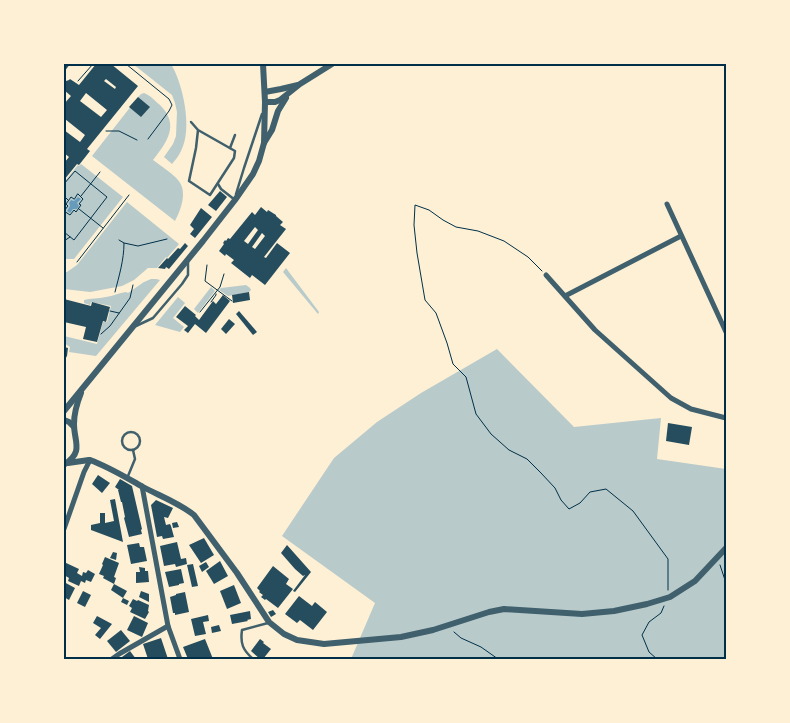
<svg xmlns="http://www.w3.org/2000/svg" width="790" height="723" font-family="Signika,sans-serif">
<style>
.green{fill:#b9caca}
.water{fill:#669bbc}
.building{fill:#264d5e;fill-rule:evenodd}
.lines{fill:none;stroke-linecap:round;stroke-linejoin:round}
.path{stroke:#003049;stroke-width:1}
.service{stroke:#3f606c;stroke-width:2.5}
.minor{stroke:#3f606c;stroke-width:5}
.tertiary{stroke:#3f606c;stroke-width:6}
.neatline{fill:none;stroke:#003049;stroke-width:2}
</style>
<rect width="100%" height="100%" fill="#fdf0d5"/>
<g class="green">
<path d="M133 64H171C183 84 193 129 181 151 179 156 175 160 172 164L164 157 173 144 176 136 177 112 175 103 172 95Z"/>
<path d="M144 93C150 95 155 101 160 105 180 125 167 142 153 160 160 165 173 174 178 180 188 191 181 210 175 221L92 156 139 96 141 94Z"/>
<path d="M81 164 123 197 74 259H64V182L78 165 79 166Z"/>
<path d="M127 202 179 244 167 258 166 257 157 268H148L134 280 122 286 90 292 64 289V272H67L77 265Z"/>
<path d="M286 268 319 312 318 314 283 272Z"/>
<path d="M151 279H156L160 280 96 356 69 352 70 347 64 343V336L97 344 103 322H107L111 306 91 302 90 305 84 303V300C91 298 98 299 106 297 113 296 119 293 126 292L128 293 144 282Z"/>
<path d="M246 285 250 288 251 290 249 292 228 296 219 290 221 288Z"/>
<path d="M211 287 215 291 198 313 194 309Z"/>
<path d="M178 297 185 303 173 318 184 327 180 332 155 325Z"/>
<path d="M497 349 574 427 661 418 657 459 726 469V659H351L375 603 282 536 334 458 377 422 421 393Z"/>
</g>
<path class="water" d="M78 197 81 199 77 203 79 206 77 209H73L70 213 67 211 70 206 69 203 71 200 74 201Z"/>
<g class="building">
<path d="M64 64H70L64 72Z"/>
<path d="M96 64H111L138 86 87 149 90 151 79 165 77 164 64 180V163L69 157 64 153V130L80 142 85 135 65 119 64 120V104L71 96 64 90V84L66 81 69 80 70 79 79 85ZM106 79 116 87 115 89 104 81ZM86 93 107 110 101 117 80 101Z"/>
<path d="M138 97 150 107 141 117 129 107Z"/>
<path d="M220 191 227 197 216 211 208 205Z"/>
<path d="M261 207 267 212 268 210 276 215V216L283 222 280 225 286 229 264 257 266 258 277 243 290 253 265 285 252 275 250 278 231 263 234 260 226 254 225 256 219 251 224 244 223 243 225 240 226 241 228 238 230 239 252 212 255 215ZM255 227 258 230 248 244 244 241ZM262 233 265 236 255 249 252 247Z"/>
<path d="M201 208 212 217 195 238 190 234 194 229 190 225Z"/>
<path d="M185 243 188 246 169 269 166 267 165 269 158 268 167 258 168 259 178 248 180 249Z"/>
<path d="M249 292 250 300 233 303 232 295Z"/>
<path d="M223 295 230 301 206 333 195 324 188 333 184 330 188 326 176 317 185 306 196 315 195 316 199 320 213 301 216 304Z"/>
<path d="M64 299 91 306 92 302 110 307 106 322 103 321 97 342 83 339 86 327 64 322Z"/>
<path d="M239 311 257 332 253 335 236 314Z"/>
<path d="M229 319 235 324 226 334 221 329Z"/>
<path d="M64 347 68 348 67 356 64 361Z"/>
<path d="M668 423 692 427 689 445 666 441Z"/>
<path d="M98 475 110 483 102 493 92 484Z"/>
<path d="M120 479 132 486 142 529 141 530 142 534 129 537 124 518 125 517 122 502H121L118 490H119L115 487Z"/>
<path d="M115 499 123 542 91 530V525L100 523V513H105V523L114 521 110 500Z"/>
<path d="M156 500 173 508 168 518 164 517 166 525 170 524 171 526 174 537 163 539 162 536 157 537 151 505Z"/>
<path d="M177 522 179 527 173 528 172 523Z"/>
<path d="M204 538 214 555 201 563 189 545Z"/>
<path d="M177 542 181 559 186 558 187 564 176 567 175 564 164 566 160 546Z"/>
<path d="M139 543 140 547H144L147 561 131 564 127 545Z"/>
<path d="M287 545 311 572 295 592 293 591 305 575 303 576 295 569 281 553Z"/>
<path d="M113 552 117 553 116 560 110 558Z"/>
<path d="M105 557 119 563 114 577 116 578 114 584 103 578 104 576 99 574 103 565 102 564Z"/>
<path d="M220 561 228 576 214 584 206 571Z"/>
<path d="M64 562 79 569 77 573 82 576 83 572 86 573 88 570 95 574 91 582 86 580 85 583 81 581 79 586 68 581 69 578 64 575Z"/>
<path d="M206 562 209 567 202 572 199 566Z"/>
<path d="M193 564 198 586 192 587 187 565Z"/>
<path d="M273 566 289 579 286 584 293 589 278 608 266 599 265 600 261 597 263 595 259 592 260 591 257 588Z"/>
<path d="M139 567 145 568V571H148L149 582 136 583V572H140Z"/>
<path d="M181 569 184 583 179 584V585L169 587 165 572Z"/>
<path d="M64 582 75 588 69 600 64 597Z"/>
<path d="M114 584 127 591 123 598 111 590Z"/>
<path d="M234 585 241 603 227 609 220 591Z"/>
<path d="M83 591 91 595 85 607 77 603Z"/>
<path d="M141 591 149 594V602L139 597Z"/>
<path d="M185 592 189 612 175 615V613H173L170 597 176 595V594Z"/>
<path d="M299 596 312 606 315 602 327 612 313 630 300 620 297 623 285 614Z"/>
<path d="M123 598 129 601 127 605 121 602Z"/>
<path d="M133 599 137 601 138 600 149 605 148 611 149 612 145 619 130 612 132 608 129 606Z"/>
<path d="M273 610 276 614 271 617 268 612Z"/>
<path d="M250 611 251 619 247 620 248 621 232 624 230 615Z"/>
<path d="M208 615 209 621 203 622 206 634 195 636 191 619Z"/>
<path d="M97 616 112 624 100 639 95 635 101 628 93 623Z"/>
<path d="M134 616 148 623 142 637 127 630Z"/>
<path d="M219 625 221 631 212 633 211 627Z"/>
<path d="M121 630 130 641 116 652 107 641Z"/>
<path d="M161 638 168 659H148L143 644Z"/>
<path d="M205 639 213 659H188L183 647Z"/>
<path d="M260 639 264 642 263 643 271 649 263 659H260L251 651Z"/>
<path d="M130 651 136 659H124L122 657Z"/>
</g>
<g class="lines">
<g class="path">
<path d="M126 64 169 99 172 105 169 111 148 139"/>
<path d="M78 81 93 64"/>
<path d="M106 131H119L137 140"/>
<path d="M64 184 75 171 107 197 74 240 64 232"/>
<path d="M78 194 83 199 79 204 81 205 76 212 74 210 70 215 64 211 68 206 66 204 71 197 74 199Z"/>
<path d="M64 196 68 200"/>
<path d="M81 196 100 172"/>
<path d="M79 209 103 228"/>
<path d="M64 223V229"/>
<path d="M64 241 70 237"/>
<path d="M124 243 138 246 167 239"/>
<path d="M77 262 129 195"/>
<path d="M207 265 205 281 232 301"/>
<path d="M542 271 528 257 504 241 478 231 456 227 443 220 429 210 415 205 414 225 417 253 425 300 436 313 447 343 453 364 466 377 476 414 491 434 509 450 527 459 541 473 555 488 561 500 569 509 580 503 590 492 606 489 633 511 668 559V590"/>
<path d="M115 292C119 276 124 260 124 243L119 240"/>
<path d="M211 302 216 295V294"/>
<path d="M110 311 119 313"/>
<path d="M200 312 220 287 224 274"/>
<path d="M101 334 110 326 130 298 133 285"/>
<path d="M720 565 726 583"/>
<path d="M454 632 461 638 481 647 498 659"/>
<path d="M657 659 649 652 642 635 649 622 661 613 664 606"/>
</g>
<g class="service">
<path d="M191 122 198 130 235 151 234 158 210 195 189 181 196 148 198 130"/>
<path d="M230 148 235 135"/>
<path d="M218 184 221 189 235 200"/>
<path d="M236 194 244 168 262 114"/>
<path d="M136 326 153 318 182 284 188 275V262"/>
<circle cx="131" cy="441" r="9"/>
<path d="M128 476 135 459 133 450"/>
<path d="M253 659C243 650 240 644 242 630L268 623"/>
</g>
<g class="minor">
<path d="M667 204 726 332"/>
<path d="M546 275 595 330 671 398 691 409 726 418"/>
<path d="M565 296 681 236"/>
<path d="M142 486 168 626 180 659"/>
<path d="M64 529 84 472 90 460H89"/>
<path d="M112 659 119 654 168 626"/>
</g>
<g class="tertiary">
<path d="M265 92 281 89 298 85"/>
<path d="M265 102H275L280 100 300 84 332 64"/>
<path d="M264 143 272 130 278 111 286 98"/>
<path d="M64 411 203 241 235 200 253 174 259 161 264 143 265 102 263 64"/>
<path d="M64 420 69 422 74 427"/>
<path d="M90 460C109 467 125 477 143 487 160 496 179 503 194 515L237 573 269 622 284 634 297 640 324 644 401 637 433 630 489 612 504 609 582 614 614 611 647 604 670 597 695 581 726 548"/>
<path d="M68 463 89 460"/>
<path d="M65 464C84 451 74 442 74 424 74 413 77 403 81 393"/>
</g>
</g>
<rect width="790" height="723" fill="none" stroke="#fdf0d5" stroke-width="130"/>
<rect x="65" y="65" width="660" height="593" class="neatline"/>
</svg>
